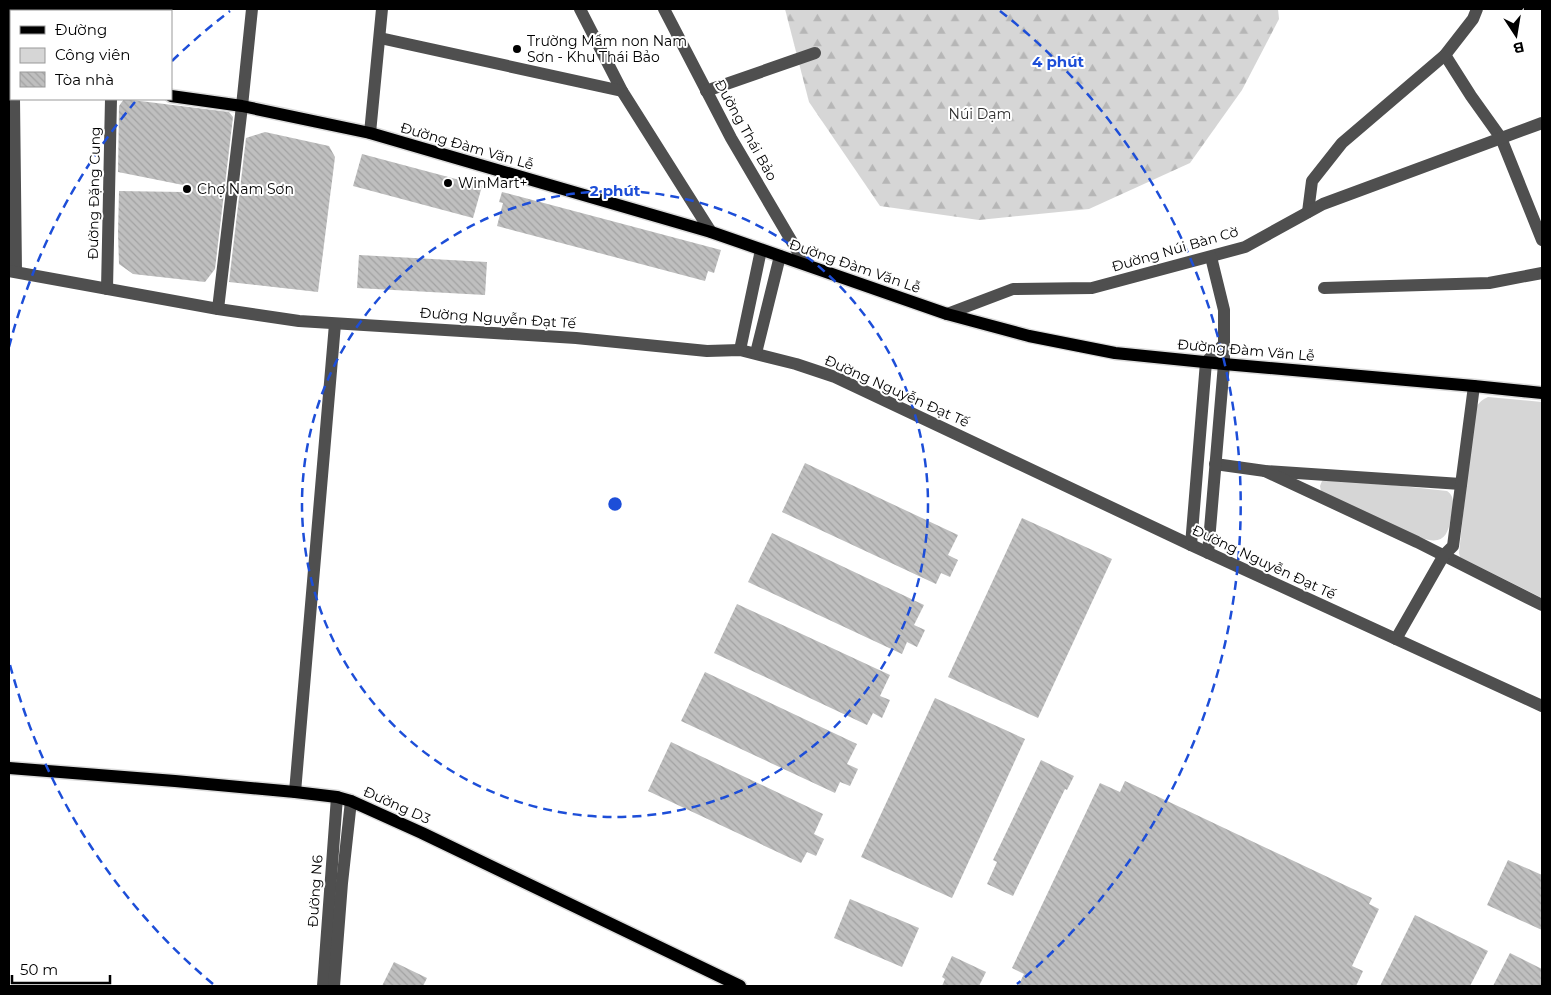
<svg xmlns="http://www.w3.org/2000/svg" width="1551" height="995" font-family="Montserrat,sans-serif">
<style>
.forest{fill:url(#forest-firs)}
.green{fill:#d6d6d6}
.building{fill:url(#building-back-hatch)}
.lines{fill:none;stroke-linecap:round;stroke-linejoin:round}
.major-casing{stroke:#dbdbdb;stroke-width:15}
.minor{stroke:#4f4f4f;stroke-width:12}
.major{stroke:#000;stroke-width:12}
.ring{fill:none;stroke:#1d4ed8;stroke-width:2.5;stroke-dasharray:9 6}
.poi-dot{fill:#000;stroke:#fff;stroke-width:2}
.labels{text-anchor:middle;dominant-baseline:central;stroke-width:4;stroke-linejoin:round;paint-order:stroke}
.poi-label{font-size:14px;fill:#000;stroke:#fff;text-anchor:start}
.park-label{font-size:14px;fill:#2d2d2d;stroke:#fff}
.street-label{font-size:14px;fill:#000;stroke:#fff}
.centre{fill:#1d4ed8;stroke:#fff;stroke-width:2.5}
.ring-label{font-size:15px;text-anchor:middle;font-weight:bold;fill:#1d4ed8;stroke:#fff;stroke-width:4;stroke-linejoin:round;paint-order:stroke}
</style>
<defs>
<pattern id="forest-firs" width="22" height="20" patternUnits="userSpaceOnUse" patternTransform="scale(1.25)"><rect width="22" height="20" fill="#d6d6d6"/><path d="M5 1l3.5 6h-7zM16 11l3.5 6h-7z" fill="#b6b6b6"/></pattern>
<pattern id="building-back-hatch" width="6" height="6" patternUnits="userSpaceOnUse" patternTransform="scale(1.25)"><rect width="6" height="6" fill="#bfbfbf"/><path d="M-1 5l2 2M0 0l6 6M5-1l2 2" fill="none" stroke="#a2a2a2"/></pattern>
</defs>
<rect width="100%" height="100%" fill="#fff"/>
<path class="forest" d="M785 9H1278L1279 19 1242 90 1190 163 1089 209 979 220 880 206 809 102Z"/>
<g class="green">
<path d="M1488 397 1542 402V598L1460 557 1459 553 1474 412C1477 404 1481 400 1488 397Z"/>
<path d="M1329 478 1447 491C1456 497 1453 508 1451 517 1448 537 1442 545 1421 538L1321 492 1320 486 1322 481Z"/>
</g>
<g class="building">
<path d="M124 99 229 112 233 117 215 269 205 282 133 274 119 264 118 233 119 191 183 192V185L118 172 119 106Z"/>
<path d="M265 132 329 146 335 157 318 292 229 282 246 138Z"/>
<path d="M362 154 482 186 473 218 353 186Z"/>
<path d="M502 192 721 250 714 273 708 271 705 281 497 226 503 203 499 202Z"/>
<path d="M359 255 487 262 485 295 357 288Z"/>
<path d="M805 463 958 535 948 555 958 560 950 577 941 573 936 584 782 512Z"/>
<path d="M1022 518 1112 559 1038 718 948 677Z"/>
<path d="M772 533 924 605 914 625 925 630 917 647 907 642 902 654 748 582Z"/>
<path d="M737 604 890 675 880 696 890 700 882 718 873 713 867 725 714 653Z"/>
<path d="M705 672 857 744 847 764 858 769 850 786 840 782 835 793 681 721Z"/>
<path d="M935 698 1025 739 952 898 861 857Z"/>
<path d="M671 742 823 814 814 834 824 839 816 856 807 852 801 863 648 791Z"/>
<path d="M1041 760 1074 776 1067 790 1065 789 1013 896 987 884 997 862 993 860Z"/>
<path d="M1125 781 1372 898 1369 904 1379 909 1352 966 1363 971 1356 986H1018L1024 974 1012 968 1100 783 1120 792Z"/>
<path d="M1508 860 1542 875V930L1487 905Z"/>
<path d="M850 899 919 928 902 967 834 938Z"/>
<path d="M1415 915 1488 951 1470 986H1380Z"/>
<path d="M1510 953 1542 969V986H1493Z"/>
<path d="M952 956 986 972 979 986H942L945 979 942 977Z"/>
<path d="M394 962 427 978 423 986H382Z"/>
</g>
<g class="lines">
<g class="major-casing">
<g id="major">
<path d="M9 75H11"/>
<path d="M171 96 242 106 370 133 711 232 947 314 1029 336 1115 353 1224 364 1474 386 1542 393"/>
<path d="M9 768 175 781 295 792 337 797 351 801 422 833 740 986"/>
</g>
</g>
<g class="minor">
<path d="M580 9 622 91 711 232"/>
<path d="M664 9 731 138 805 264"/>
<path d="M124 11 125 9"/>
<path d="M380 38 622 91"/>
<path d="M1445 55 1471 96 1501 138 1542 240"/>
<path d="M706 91 815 53"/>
<path d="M14 99 16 272"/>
<path d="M370 133 382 9"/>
<path d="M1308 212 1312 181 1342 143 1445 55 1473 19 1477 9"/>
<path d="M9 271 218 309 299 321 576 338 707 351 740 350 796 364 835 377 1191 545 1542 706"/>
<path d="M1324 288 1489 283 1542 273"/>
<path d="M107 289 111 99"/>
<path d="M218 309 242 106 252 9"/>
<path d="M947 314 1013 289 1092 288 1245 247 1323 204 1542 123"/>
<path d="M740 350 761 250"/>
<path d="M756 353 780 256"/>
<path d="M1215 464 1265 471 1461 484"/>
<path d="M1265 471 1417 542 1542 605"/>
<path d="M1191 545 1206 362 1224 344"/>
<path d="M1208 553 1224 364V310L1211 257"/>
<path d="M1396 639 1444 555 1453 546 1474 386"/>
<path d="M295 792 335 324"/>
<path d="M323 986 337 797"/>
<path d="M334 986 342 883 351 801"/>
</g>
<use href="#major" class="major"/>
</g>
<g class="ring">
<circle cx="615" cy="504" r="313"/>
<path d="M213 984A626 626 0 0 1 9 661M9 347A626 626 0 0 1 135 102M172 61A626 626 0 0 1 230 11M1000 11A626 626 0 0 1 1017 984"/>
</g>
<g class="poi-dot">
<circle cx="517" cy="49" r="5"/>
<circle cx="448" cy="183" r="5"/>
<circle cx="187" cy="189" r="5"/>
</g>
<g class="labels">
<g class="poi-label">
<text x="527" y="41">Trường Mầm non Nam<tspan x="527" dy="16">Sơn - Khu Thái Bảo</tspan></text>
<text x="458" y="183">WinMart+</text>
<text x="197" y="189">Chợ Nam Sơn</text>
</g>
<g class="park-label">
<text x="980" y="114">Núi Dạm</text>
</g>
<g class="street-label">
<text transform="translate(746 130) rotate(61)">Đường Thái Bảo</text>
<text transform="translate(467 146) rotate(16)">Đường Đàm Văn Lễ</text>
<text transform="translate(94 193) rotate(-89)">Đường Đặng Cung</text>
<text transform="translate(1175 249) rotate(-16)">Đường Núi Bàn Cờ</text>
<text transform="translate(855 266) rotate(19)">Đường Đàm Văn Lễ</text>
<text transform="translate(498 318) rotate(4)">Đường Nguyễn Đạt Tế</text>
<text transform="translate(1246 350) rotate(5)">Đường Đàm Văn Lễ</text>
<text transform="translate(897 391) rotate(24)">Đường Nguyễn Đạt Tế</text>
<text transform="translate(1264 562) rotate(25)">Đường Nguyễn Đạt Tế</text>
<text transform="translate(397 805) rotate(24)">Đường D3</text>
<text transform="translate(315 891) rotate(-86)">Đường N6</text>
</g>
</g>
<circle cx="615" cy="504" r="8" class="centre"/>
<g class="ring-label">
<text x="1058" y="67">4 phút</text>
<text x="615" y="196">2 phút</text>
</g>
<rect width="1551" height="995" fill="none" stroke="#000000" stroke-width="20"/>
<rect x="10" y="10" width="162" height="90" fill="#ffffff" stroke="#999999"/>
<rect x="20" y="26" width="25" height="8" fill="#000000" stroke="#999999"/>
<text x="55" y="35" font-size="15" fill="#000000">Đường</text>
<rect x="20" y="48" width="25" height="15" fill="#d6d6d6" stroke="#999999"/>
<text x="55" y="60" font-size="15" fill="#000000">Công viên</text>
<rect x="20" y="72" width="25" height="15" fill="url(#building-back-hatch)" stroke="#999999"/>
<text x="55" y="85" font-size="15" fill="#000000">Tòa nhà</text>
<g transform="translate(1516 35) rotate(168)" stroke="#ffffff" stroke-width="4" paint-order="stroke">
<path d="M0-4L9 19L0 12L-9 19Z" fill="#000000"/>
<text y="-8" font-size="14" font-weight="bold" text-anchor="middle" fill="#000000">B</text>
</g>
<path d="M12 975v8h98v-8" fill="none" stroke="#000000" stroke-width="2.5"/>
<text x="20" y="975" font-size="15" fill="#000000" stroke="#ffffff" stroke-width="4" paint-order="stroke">50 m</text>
</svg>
